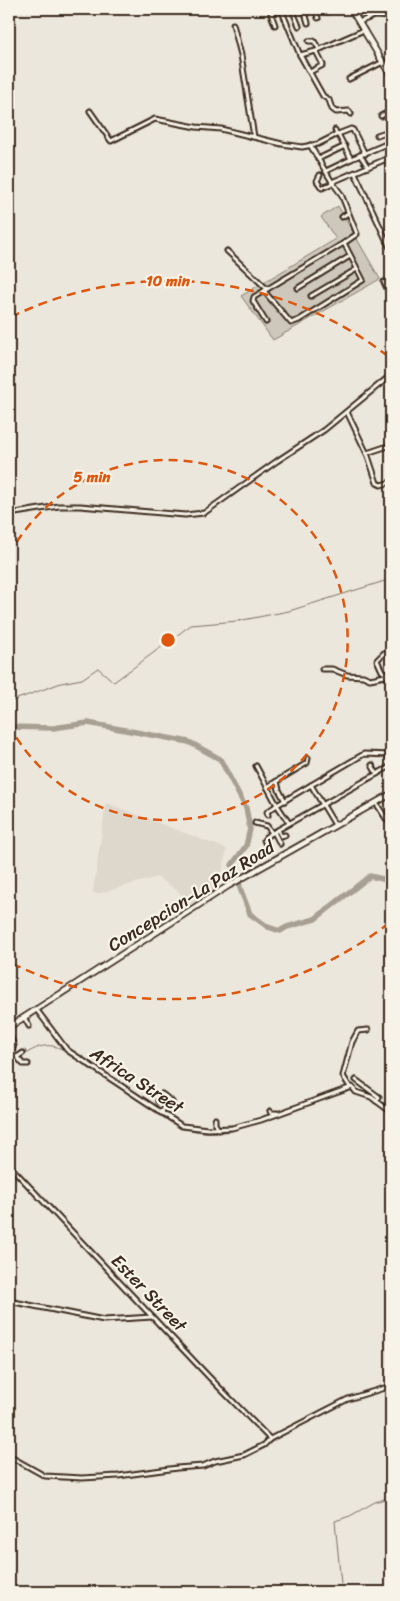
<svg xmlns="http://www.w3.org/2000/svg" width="400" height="1601" font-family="Sriracha,sans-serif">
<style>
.built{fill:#ddd7cc}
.green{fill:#cec8bc;stroke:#84796d}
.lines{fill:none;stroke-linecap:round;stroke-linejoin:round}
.stream{stroke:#7c7064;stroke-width:1}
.river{stroke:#a89f93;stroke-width:5.5}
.street-casing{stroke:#3b2a1e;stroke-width:7}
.secondary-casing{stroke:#3b2a1e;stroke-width:8}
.street{stroke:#f7f3e8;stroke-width:3}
.secondary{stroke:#f7f3e8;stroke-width:4.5}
.ring{fill:none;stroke:#df570d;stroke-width:2.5;stroke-dasharray:9 6}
.labels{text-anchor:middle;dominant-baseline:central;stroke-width:4.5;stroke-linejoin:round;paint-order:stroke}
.street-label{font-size:18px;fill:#3b2a1e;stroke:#f7f3e8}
.centre{fill:#df570d;stroke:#f7f3e8;stroke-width:2.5}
.ring-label{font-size:15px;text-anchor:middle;font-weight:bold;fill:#df570d;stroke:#f7f3e8;stroke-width:4.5;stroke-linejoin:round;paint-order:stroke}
</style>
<rect width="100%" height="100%" fill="#ece7dc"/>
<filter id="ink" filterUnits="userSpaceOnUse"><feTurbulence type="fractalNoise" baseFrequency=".02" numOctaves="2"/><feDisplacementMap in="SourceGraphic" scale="10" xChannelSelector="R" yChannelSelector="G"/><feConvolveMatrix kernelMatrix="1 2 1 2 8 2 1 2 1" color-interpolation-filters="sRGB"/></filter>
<g filter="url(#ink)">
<path class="built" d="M106 803 227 849 220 882 212 886 216 892 193 905 178 891 157 877 97 894 93 892Z"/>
<path class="green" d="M338 206 380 279 273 340 241 296 336 239 321 217Z"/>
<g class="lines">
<g class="stream">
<path d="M9 702 61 683 82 679 98 668 114 682 191 625 238 621 289 611 391 579"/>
<path d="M75 1057 174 1123C190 1133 212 1134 231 1131L353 1090"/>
<path d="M9 1066C28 1053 42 1037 66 1051"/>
<path d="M357 1090 366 1092 376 1098"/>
<path d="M379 1100 391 1109"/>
<path d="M227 1460C252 1458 267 1443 288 1432"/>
<path d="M27 1468 44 1477"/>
<path d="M186 1469 201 1468 213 1463"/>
<path d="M48 1478 64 1479"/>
<path d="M100 1479 114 1478"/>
<path d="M341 1584 335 1521 350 1516 375 1502 391 1497"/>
</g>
<path class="river" d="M9 727 53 728 88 723 189 742 220 759 246 808 250 829 246 846 232 865 239 880 240 888 250 914 268 927 280 931 287 927 315 919 370 876 391 881"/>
<g class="street-casing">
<g id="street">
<path d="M281 9 300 55 316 51 364 30"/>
<path d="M292 9 299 26"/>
<path d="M304 9 308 23"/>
<path d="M315 9 318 18"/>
<path d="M327 9 328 12"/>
<path d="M354 15 370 9"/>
<path d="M359 22 374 16 391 17"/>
<path d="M233 24 241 55 254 137"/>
<path d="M275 25 271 14 280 9"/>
<path d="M309 41H314L319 49"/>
<path d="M300 55 323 96 329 100 332 109 336 112 349 111 351 114"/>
<path d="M310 72 323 65 316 51"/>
<path d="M349 79 383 62"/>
<path d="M90 111 111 141 155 119 196 127 221 129 282 144 302 147 318 144 338 134 351 159 326 171"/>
<path d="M381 116 391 111"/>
<path d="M335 130 337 135"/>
<path d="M338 134 351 129 353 130 365 154"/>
<path d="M377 135 386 132 391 135"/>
<path d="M310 145 332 182 391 157"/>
<path d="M360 155 368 167"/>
<path d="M318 159 345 146"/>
<path d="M351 159 391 142"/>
<path d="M386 159 391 171"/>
<path d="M355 173 391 250"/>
<path d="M320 175 317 181 322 188 333 183"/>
<path d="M342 217 348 213"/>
<path d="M227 251 267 289"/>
<path d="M384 282 391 297"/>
<path d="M298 288 350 256"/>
<path d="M264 291 291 323 299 320 363 280 344 243"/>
<path d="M311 296 357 269"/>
<path d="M266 322 253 301 254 297 344 243 357 234 341 194 332 182"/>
<path d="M347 412 368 456 377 483 381 485 391 482"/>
<path d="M367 453 391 445"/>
<path d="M9 514 59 506H80L185 515 204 513 277 461 324 430 391 375"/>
<path d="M322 669H332L347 675 363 676 370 679 390 675"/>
<path d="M388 675 382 671 377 660 384 653 391 651"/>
<path d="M372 765 377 774"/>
<path d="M256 766 277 805 364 754 391 755"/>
<path d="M277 781 279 790 285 801"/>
<path d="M311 785 335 825"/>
<path d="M267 787 307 763 308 758"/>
<path d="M376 803 387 820 391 819"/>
<path d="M268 815 267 812 277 805 289 823"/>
<path d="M255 823 267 826 272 833"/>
<path d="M278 830 281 836 285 835"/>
<path d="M274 832 280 844"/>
<path d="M269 851 264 840 267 836 391 766"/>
<path d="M36 1009 67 1050 182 1126 208 1129 232 1128 261 1120 352 1087 356 1092 371 1097 391 1112"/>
<path d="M24 1017 29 1026"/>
<path d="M9 1034 14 1045 12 1051 13 1056 17 1057 23 1053"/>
<path d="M17 1057 23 1064H28"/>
<path d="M356 1080 379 1097 376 1101"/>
<path d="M350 1087 343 1076 352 1042 358 1031 368 1030"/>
<path d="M158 1101 162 1094 172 1102"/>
<path d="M270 1111 271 1113H277"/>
<path d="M161 1113 170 1100"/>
<path d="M215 1119V1124L219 1130"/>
<path d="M9 1165 209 1377 270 1439"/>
<path d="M9 1301 104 1320 152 1317"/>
<path d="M9 1456 45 1476 82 1478 118 1476 177 1468 203 1466 215 1461 244 1455 264 1445 270 1439 348 1399 391 1386"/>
</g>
</g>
<g class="secondary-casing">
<g id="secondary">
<path d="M351 9 391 76"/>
<path d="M9 1027 228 886 391 794"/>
</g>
</g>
<use href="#street" class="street"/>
<use href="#secondary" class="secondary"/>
</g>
</g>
<g class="ring">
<path d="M9 555A180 180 0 1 1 9 725"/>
<path d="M389 923A359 359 0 0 1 11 963M11 317A359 359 0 0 1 389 357"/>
</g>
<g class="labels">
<g class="street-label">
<text transform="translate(191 896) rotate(-32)">Concepcion-La Paz Road</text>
<text transform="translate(137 1080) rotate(33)">Africa Street</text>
<text transform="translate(149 1293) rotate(46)">Ester Street</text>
</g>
</g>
<circle cx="168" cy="640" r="8" class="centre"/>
<g class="ring-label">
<text x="168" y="286">10 min</text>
<text x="92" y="482">5 min</text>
</g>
<rect width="400" height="1601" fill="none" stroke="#f7f3e8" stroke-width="30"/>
<rect x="15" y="15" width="370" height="1571" fill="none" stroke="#3b2a1e" stroke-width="2" filter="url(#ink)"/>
</svg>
